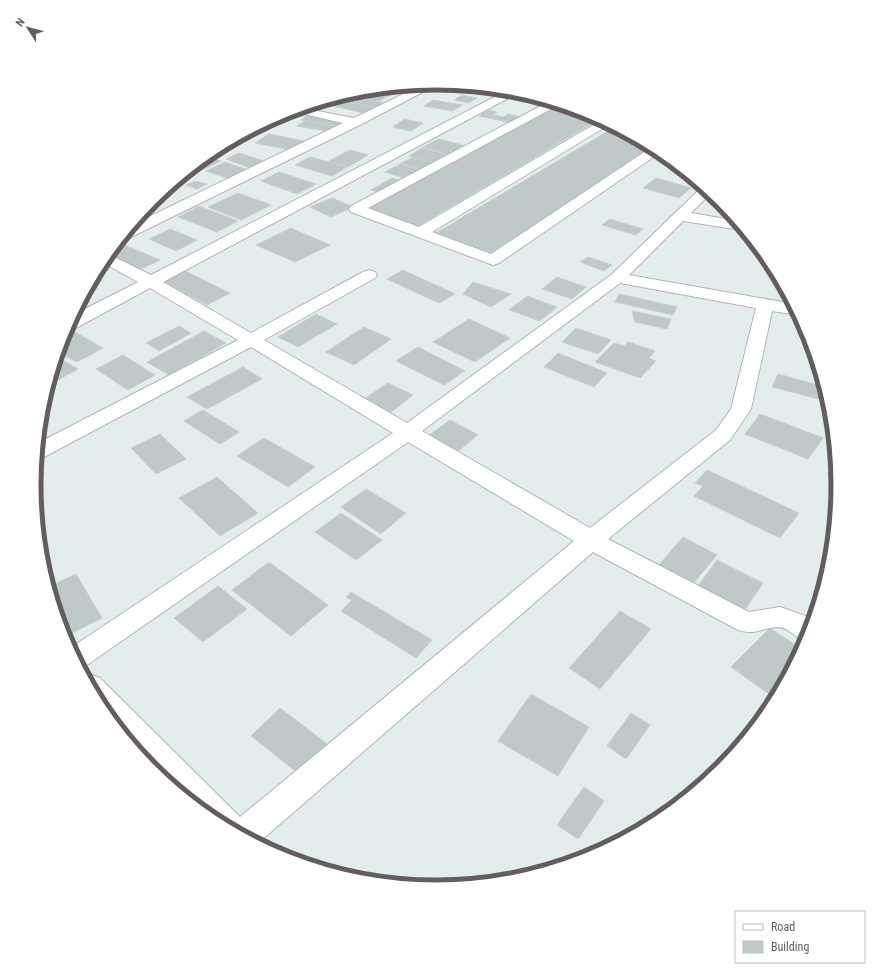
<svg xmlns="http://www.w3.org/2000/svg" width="873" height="971" font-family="'Roboto Condensed',sans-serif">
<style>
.building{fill:#c0c9ca;stroke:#c2d2d3}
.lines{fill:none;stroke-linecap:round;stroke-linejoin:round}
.minor-casing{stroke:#b9b2b2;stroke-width:2}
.minor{fill:#fff;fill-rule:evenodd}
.rim{fill:none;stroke:#645c5d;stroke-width:5}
</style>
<rect width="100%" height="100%" fill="#e4edee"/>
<g class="building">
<path d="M447 84 476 87 465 93 441 87Z"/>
<path d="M405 86 400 89 404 90 398 93 381 90Z"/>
<path d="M479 87 498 89 486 95 470 91Z"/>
<path d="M374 89 379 90 364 99 353 96 364 90Z"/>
<path d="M381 90 394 93 379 101 366 99Z"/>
<path d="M462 95 477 98 469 103 454 100Z"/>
<path d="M354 97 385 103 377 108 345 102Z"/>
<path d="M433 100 462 105 453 111 424 106Z"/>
<path d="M342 101 373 108 364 113 333 106Z"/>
<path d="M558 104 591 114 600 119 418 226 365 208Z"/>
<path d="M489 110 497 112 493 115 503 117 508 114 522 117 513 123 479 116Z"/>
<path d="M310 114 344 120 335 126 301 120Z"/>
<path d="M404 119 423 123 411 131 393 127Z"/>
<path d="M305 121 333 126 326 131 297 126Z"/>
<path d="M615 127 655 148 495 254 436 233Z"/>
<path d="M245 133 248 134 225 147 221 146Z"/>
<path d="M269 134 304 141 291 150 255 143Z"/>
<path d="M439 139 469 147 454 156 423 147Z"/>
<path d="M422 148 451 156 439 164 409 156Z"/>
<path d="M350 150 368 155 348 167 329 161Z"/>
<path d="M239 153 264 161 250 168 226 159Z"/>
<path d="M206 156 221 161 204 169 195 166Z"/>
<path d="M310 157 347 167 332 176 295 165Z"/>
<path d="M413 157 438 164 426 171 401 163Z"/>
<path d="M225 162 248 170 229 179 206 171Z"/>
<path d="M400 164 425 171 410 180 385 172Z"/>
<path d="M279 172 316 184 297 194 261 181Z"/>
<path d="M392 178 402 181 381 193 371 190Z"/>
<path d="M656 178 691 188 679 198 643 188Z"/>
<path d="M196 181 207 184 197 189 186 185Z"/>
<path d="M238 193 271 205 241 220 208 207Z"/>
<path d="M332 198 353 207 331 217 310 207Z"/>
<path d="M199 206 238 221 217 232 178 217Z"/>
<path d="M141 214 147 217 133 223Z"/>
<path d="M610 219 643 229 636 235 602 225Z"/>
<path d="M291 228 330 245 295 262 256 245Z"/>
<path d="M170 229 197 240 176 251 149 239Z"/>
<path d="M122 244 160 260 139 270 107 256 113 248Z"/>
<path d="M588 257 612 265 604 271 580 262Z"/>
<path d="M100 265 109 269 94 276Z"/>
<path d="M181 269 230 293 207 305 159 279Z"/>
<path d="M403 270 455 294 439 303 387 279Z"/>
<path d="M557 277 586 287 572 299 542 289Z"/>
<path d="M473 282 511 294 491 307 463 294Z"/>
<path d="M619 294 677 307 673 315 615 302Z"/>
<path d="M527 296 557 307 540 321 509 310Z"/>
<path d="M632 311 671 319 667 329 635 322Z"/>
<path d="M316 314 337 324 298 347 278 337Z"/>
<path d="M469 319 510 338 475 362 433 342Z"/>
<path d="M179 326 191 333 159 351 146 343Z"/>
<path d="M364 327 391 339 354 365 326 352Z"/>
<path d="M576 328 611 340 598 354 562 342Z"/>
<path d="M71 330 103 348 77 362 58 352 64 334Z"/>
<path d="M204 331 226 343 169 375 147 362Z"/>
<path d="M628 342 655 351 649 358 656 361 640 378 595 362 614 343 624 346Z"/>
<path d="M418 347 465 371 444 385 396 361Z"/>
<path d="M558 353 607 373 594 387 544 367Z"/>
<path d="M123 355 155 375 128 390 96 369Z"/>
<path d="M57 357 78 369 56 381 51 378Z"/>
<path d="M243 367 262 379 207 409 187 397Z"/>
<path d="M778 374 825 387 830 402 772 387Z"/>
<path d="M388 383 413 395 390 413 364 399Z"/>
<path d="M203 410 239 432 220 444 184 421Z"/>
<path d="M760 414 823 438 808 459 745 434Z"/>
<path d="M450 420 478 435 457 452 428 436Z"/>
<path d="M160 434 186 459 156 474 131 448Z"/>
<path d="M264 438 315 467 288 487 237 456Z"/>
<path d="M707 470 799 513 780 538 694 496 703 486 695 483Z"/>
<path d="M217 477 258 513 220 536 179 498Z"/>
<path d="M366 489 406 513 381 534 341 507Z"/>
<path d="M341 513 382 540 356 560 315 532Z"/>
<path d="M683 537 717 555 691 586 657 567Z"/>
<path d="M717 560 763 583 740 617 693 593Z"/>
<path d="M269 562 328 605 291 636 232 590Z"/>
<path d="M76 574 102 618 64 637 49 587Z"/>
<path d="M218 586 247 609 203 642 174 618Z"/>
<path d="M351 592 432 640 416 658 341 611 352 600 346 597Z"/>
<path d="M620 611 651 629 600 689 569 668Z"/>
<path d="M770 628 803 650 776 699 731 667Z"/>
<path d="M531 694 589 727 558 776 498 741Z"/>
<path d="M280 708 331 747 303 777 251 736Z"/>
<path d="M631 713 650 725 626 759 607 746Z"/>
<path d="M584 787 604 801 578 839 557 825Z"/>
</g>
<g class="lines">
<g class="minor-casing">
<g id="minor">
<path d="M440 83 360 125 129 238 121 239 132 225 343 123 290 111 302 108 354 118 424 84Z"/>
<path d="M508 90 520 92 163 282 251 333 363 272 369 270 375 272 377 275 375 278 264 340 407 423 611 275 703 186 711 193 691 213 738 221 745 230H741L683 221 629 275 794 304 799 315 772 311 751 409 730 440 608 539 749 612 780 607 806 616 814 621 808 640 807 642C797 639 789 628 779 627 763 627 756 636 738 630L593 552 257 844 213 820 154 772 102 709 84 676 90 674 100 678 240 817 574 541 408 442 84 667 80 668 69 649 393 433 251 347 44 457 37 459 38 443 238 340 150 288 74 329 66 330 73 315 138 282 102 262 108 254 151 275ZM620 283 756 308 731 409 716 430 590 528 422 431Z"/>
<path d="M550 101 560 104 368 208 419 227 602 120 610 124 432 232 491 254 652 147 661 152 499 263 493 265 351 212 349 209 351 206Z"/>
</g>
</g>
<use href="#minor" class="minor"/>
</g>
<path d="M0 0H873V971H0ZM41 485a395 395 0 1 1 790 0a395 395 0 1 1-790 0Z" fill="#fff" fill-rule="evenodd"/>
<path class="rim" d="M41 485a395 395 0 1 1 790 0a395 395 0 1 1-790 0Z"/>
<rect x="735" y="911" width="130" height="52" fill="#ffffff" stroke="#c1bebe"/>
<rect x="743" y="924" width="20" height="6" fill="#ffffff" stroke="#c1bebe"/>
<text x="771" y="931" font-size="12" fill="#645c5d">Road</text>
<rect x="743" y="941" width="20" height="12" fill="#c0c9ca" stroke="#c1bebe"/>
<text x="771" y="951" font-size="12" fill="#645c5d">Building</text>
<g transform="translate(28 28) rotate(306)" stroke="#ffffff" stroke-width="3" paint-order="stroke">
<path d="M0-3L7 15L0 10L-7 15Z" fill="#645c5d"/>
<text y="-6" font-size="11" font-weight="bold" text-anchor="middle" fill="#645c5d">N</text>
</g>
</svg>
